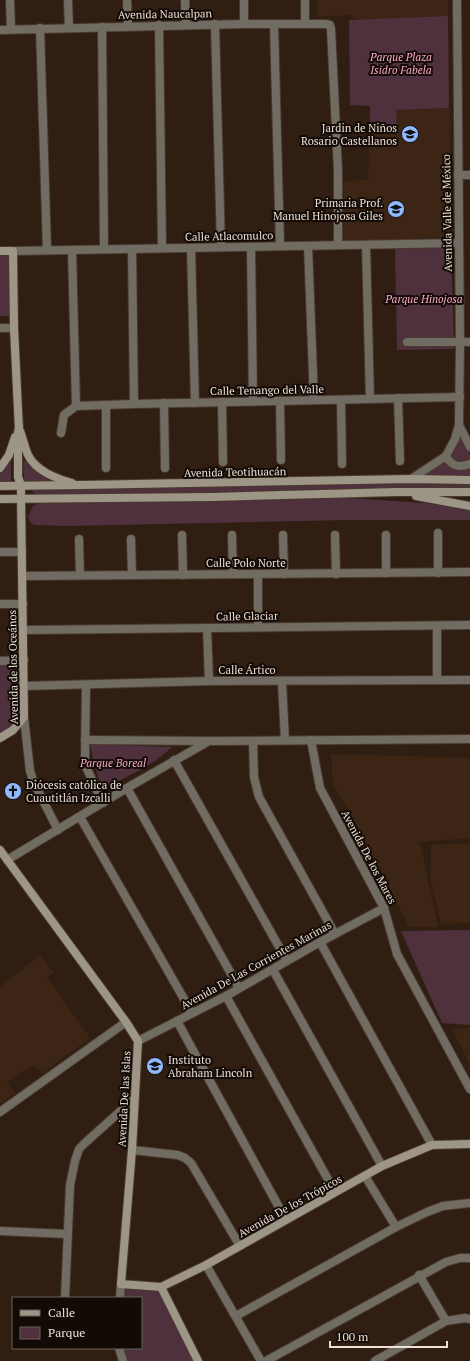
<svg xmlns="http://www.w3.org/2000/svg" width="470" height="1361" font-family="'PT Serif',serif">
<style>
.built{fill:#3c2514}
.green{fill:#4e313d}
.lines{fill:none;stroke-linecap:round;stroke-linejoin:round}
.street-casing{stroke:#4a392e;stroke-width:10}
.secondary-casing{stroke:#4a392e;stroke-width:10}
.street{stroke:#716c62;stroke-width:8}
.secondary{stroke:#9d9686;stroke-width:8}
.labels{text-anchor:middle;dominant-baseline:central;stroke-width:4;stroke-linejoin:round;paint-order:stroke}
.street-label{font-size:11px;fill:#ede1d8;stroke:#120a05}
.park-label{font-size:11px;font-style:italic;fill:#fdaacc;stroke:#120a05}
.poi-label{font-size:11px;fill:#ede1d8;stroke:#120a05;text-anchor:end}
</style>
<rect width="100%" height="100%" fill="#301e12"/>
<g class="built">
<path d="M317 0H448V16L356 20 350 15 318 17Z"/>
<path d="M450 108V237L342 242 341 181 368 180 370 111Z"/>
<path d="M331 754 470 758V838L420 842 438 927H409L357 825 333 784Z"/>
<path d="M470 843V923L441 924 431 882V845Z"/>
<path d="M40 955 54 973 47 977 90 1038 43 1073 33 1065 7 1082 15 1093 0 1104V987Z"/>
<path d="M470 1028V1066L452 1029Z"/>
</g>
<g class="green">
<path d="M448 16 449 108 396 110 397 127 370 128V106L350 105 349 20Z"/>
<path d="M451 248 454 349 397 350 395 249Z"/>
<path d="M0 256H9L11 316H0Z"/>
<path d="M459 437C468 442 470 452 470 461L462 465 450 458Z"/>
<path d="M445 458 470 466V477L422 478 421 475Z"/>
<path d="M23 460 25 461 53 483H26L24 482Z"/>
<path d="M11 461V482L10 483H0V473Z"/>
<path d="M470 481V491L51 496 35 494 32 491 33 489Z"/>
<path d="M334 497 425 503 470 509V520H350L68 526 34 525 30 522 28 517 33 506 40 503Z"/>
<path d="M24 662 25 724 0 741V663Z"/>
<path d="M90 744 172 747C152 766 127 777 102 789L94 764Z"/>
<path d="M470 930V1025L442 1023 401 931Z"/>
<path d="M121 1286 161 1289 197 1361H124L121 1348H141V1298H121Z"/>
</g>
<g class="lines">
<g class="street-casing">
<g id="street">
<path d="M10 0 11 29"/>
<path d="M68 0 69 28"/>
<path d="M127 0 128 26"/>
<path d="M185 0 186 25"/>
<path d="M244 0V24"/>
<path d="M305 0V24"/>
<path d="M215 24 221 247"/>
<path d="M274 24 280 246"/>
<path d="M159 25 162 248"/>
<path d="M102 27 104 249"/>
<path d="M40 28 47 250"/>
<path d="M0 30 244 24H325L330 25 331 29 338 170V245"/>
<path d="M458 175H470"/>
<path d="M366 245 370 399"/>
<path d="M308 246 314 400"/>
<path d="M251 247 253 401"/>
<path d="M191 248 195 403"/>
<path d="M132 249 134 404"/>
<path d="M72 250 76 406"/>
<path d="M13 251 459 243"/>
<path d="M0 328H14"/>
<path d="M407 342H470"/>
<path d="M398 398 400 461"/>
<path d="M341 400 342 464"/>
<path d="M280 401 281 460"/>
<path d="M222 402 223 462"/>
<path d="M164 403 165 468"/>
<path d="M106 405V468"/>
<path d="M76 406 134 404 460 397"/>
<path d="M459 425 470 447"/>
<path d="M61 433 64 415 76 406"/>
<path d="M446 456C451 466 459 468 470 464"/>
<path d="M411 479 446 456 455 439 459 425 460 342 457 0"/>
<path d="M438 533V573"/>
<path d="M182 535 183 575"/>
<path d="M232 535 233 574"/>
<path d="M283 535 284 574"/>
<path d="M335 535 336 574"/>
<path d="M386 535V573"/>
<path d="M79 539 80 575"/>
<path d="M131 539 132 575"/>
<path d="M0 552H22"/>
<path d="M23 576 470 572"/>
<path d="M0 604H23"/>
<path d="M437 626V680"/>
<path d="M258 627V574"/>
<path d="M207 628 209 681"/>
<path d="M24 630 470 625"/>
<path d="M0 661 24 660"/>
<path d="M282 682 285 740"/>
<path d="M86 685 85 759 86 767 103 803"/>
<path d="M24 686 209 681 470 680"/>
<path d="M24 717 30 771 34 783 58 830"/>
<path d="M85 740 210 741 470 739"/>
<path d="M311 740 320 788 384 908 397 954 470 1089"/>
<path d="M253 741 254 777 259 797 335 934"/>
<path d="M174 760 287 961"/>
<path d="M127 788 239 988"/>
<path d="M80 817 192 1013"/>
<path d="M7 860 127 788 209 741"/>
<path d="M320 942 432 1145"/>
<path d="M273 970 382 1166"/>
<path d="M226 996 335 1192"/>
<path d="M177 1021 286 1220"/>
<path d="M138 1041 226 996 320 942 384 908"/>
<path d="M0 1112 126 1022"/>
<path d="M132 1150 178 1155 185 1158 191 1163 240 1246"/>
<path d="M365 1176 396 1227"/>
<path d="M0 1231 67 1234"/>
<path d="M206 1265 261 1361"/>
<path d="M419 1275 446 1321"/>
<path d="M65 1298 70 1185 75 1161 79 1149 86 1142 134 1099"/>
<path d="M120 1298 121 1284"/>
<path d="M236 1316 396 1227 427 1212 443 1206 470 1203"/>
<path d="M119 1348 123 1361"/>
<path d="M266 1361 446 1262 460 1258H470"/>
<path d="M375 1361 446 1321 465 1318 470 1319"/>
</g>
</g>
<g class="secondary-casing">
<g id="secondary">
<path d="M0 251H13L14 328 19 430"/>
<path d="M20 431C23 439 25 448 28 455 36 471 55 478 72 483"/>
<path d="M0 468 9 455 15 437"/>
<path d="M0 486 82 485 411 479 470 480"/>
<path d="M416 496 470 506"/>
<path d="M0 499 212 497 397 492H470"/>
<path d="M0 738 13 730 24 717 21 498V485L18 477V433L19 427"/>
<path d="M0 850 126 1022 138 1041 132 1150 121 1284 161 1287 206 1265 382 1166 432 1145 470 1144"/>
<path d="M161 1287 198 1361"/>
</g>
</g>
<use href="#street" class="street"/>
<use href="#secondary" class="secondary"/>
</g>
<defs>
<g id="school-disc" transform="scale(0.9)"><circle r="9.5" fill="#8fb8fd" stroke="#120a05"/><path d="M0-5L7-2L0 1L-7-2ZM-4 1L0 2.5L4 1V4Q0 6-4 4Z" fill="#111"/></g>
<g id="church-disc" transform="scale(0.9)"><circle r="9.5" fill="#8fb8fd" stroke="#120a05"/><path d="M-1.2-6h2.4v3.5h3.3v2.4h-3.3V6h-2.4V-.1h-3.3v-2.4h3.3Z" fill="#111"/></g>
</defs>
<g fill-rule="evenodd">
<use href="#school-disc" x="410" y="134"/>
<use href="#school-disc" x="396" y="209"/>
<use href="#church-disc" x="13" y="791"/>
<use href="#school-disc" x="155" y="1066"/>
</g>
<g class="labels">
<g class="street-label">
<text transform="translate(165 14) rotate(-1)">Avenida Naucalpan</text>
<text transform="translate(447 213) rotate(-91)">Avenida Valle de México</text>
<text transform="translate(229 236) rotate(-1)">Calle Atlacomulco</text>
<text transform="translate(267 390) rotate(-1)">Calle Tenango del Valle</text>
<text transform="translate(235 472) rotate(-1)">Avenida Teotihuacán</text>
<text x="246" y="563">Calle Polo Norte</text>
<text transform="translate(247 616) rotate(-1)">Calle Glaciar</text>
<text transform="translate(13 667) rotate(-91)">Avenida de los Oceános</text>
<text x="247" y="670">Calle Ártico</text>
<text transform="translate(369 857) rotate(62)">Avenida De los Mares</text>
<text transform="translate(256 965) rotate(-29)">Avenida De Las Corrientes Marinas</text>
<text transform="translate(124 1099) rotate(-87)">Avenida De las Islas</text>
<text transform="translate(290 1206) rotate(-29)">Avenida De los Trópicos</text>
</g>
<g class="park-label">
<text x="401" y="57">Parque Plaza<tspan x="401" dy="13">Isidro Fabela</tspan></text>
<text x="424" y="299">Parque Hinojosa</text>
<text x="113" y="763">Parque Boreal</text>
</g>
<g class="poi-label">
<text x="397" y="128">Jardin de Niños<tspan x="397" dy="13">Rosario Castellanos</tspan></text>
<text x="383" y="203">Primaria Prof.<tspan x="383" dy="13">Manuel Hinojosa Giles</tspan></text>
<text x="26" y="785" text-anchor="start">Diócesis católica de<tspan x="26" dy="13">Cuautitlán Izcalli</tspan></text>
<text x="168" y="1060" text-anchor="start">Instituto<tspan x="168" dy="13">Abraham Lincoln</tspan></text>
</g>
</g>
<rect x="12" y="1297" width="130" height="52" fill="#120a05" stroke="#6a6059"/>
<rect x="20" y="1310" width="20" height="6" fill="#9d9686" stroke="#6a6059"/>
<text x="48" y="1317" font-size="12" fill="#ede1d8">Calle</text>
<rect x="20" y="1327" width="20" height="12" fill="#4e313d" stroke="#6a6059"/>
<text x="48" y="1337" font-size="12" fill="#ede1d8">Parque</text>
<path d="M330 1341v6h117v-6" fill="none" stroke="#ede1d8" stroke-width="2"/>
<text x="336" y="1341" font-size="12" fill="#ede1d8" stroke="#120a05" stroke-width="3" paint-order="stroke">100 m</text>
</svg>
